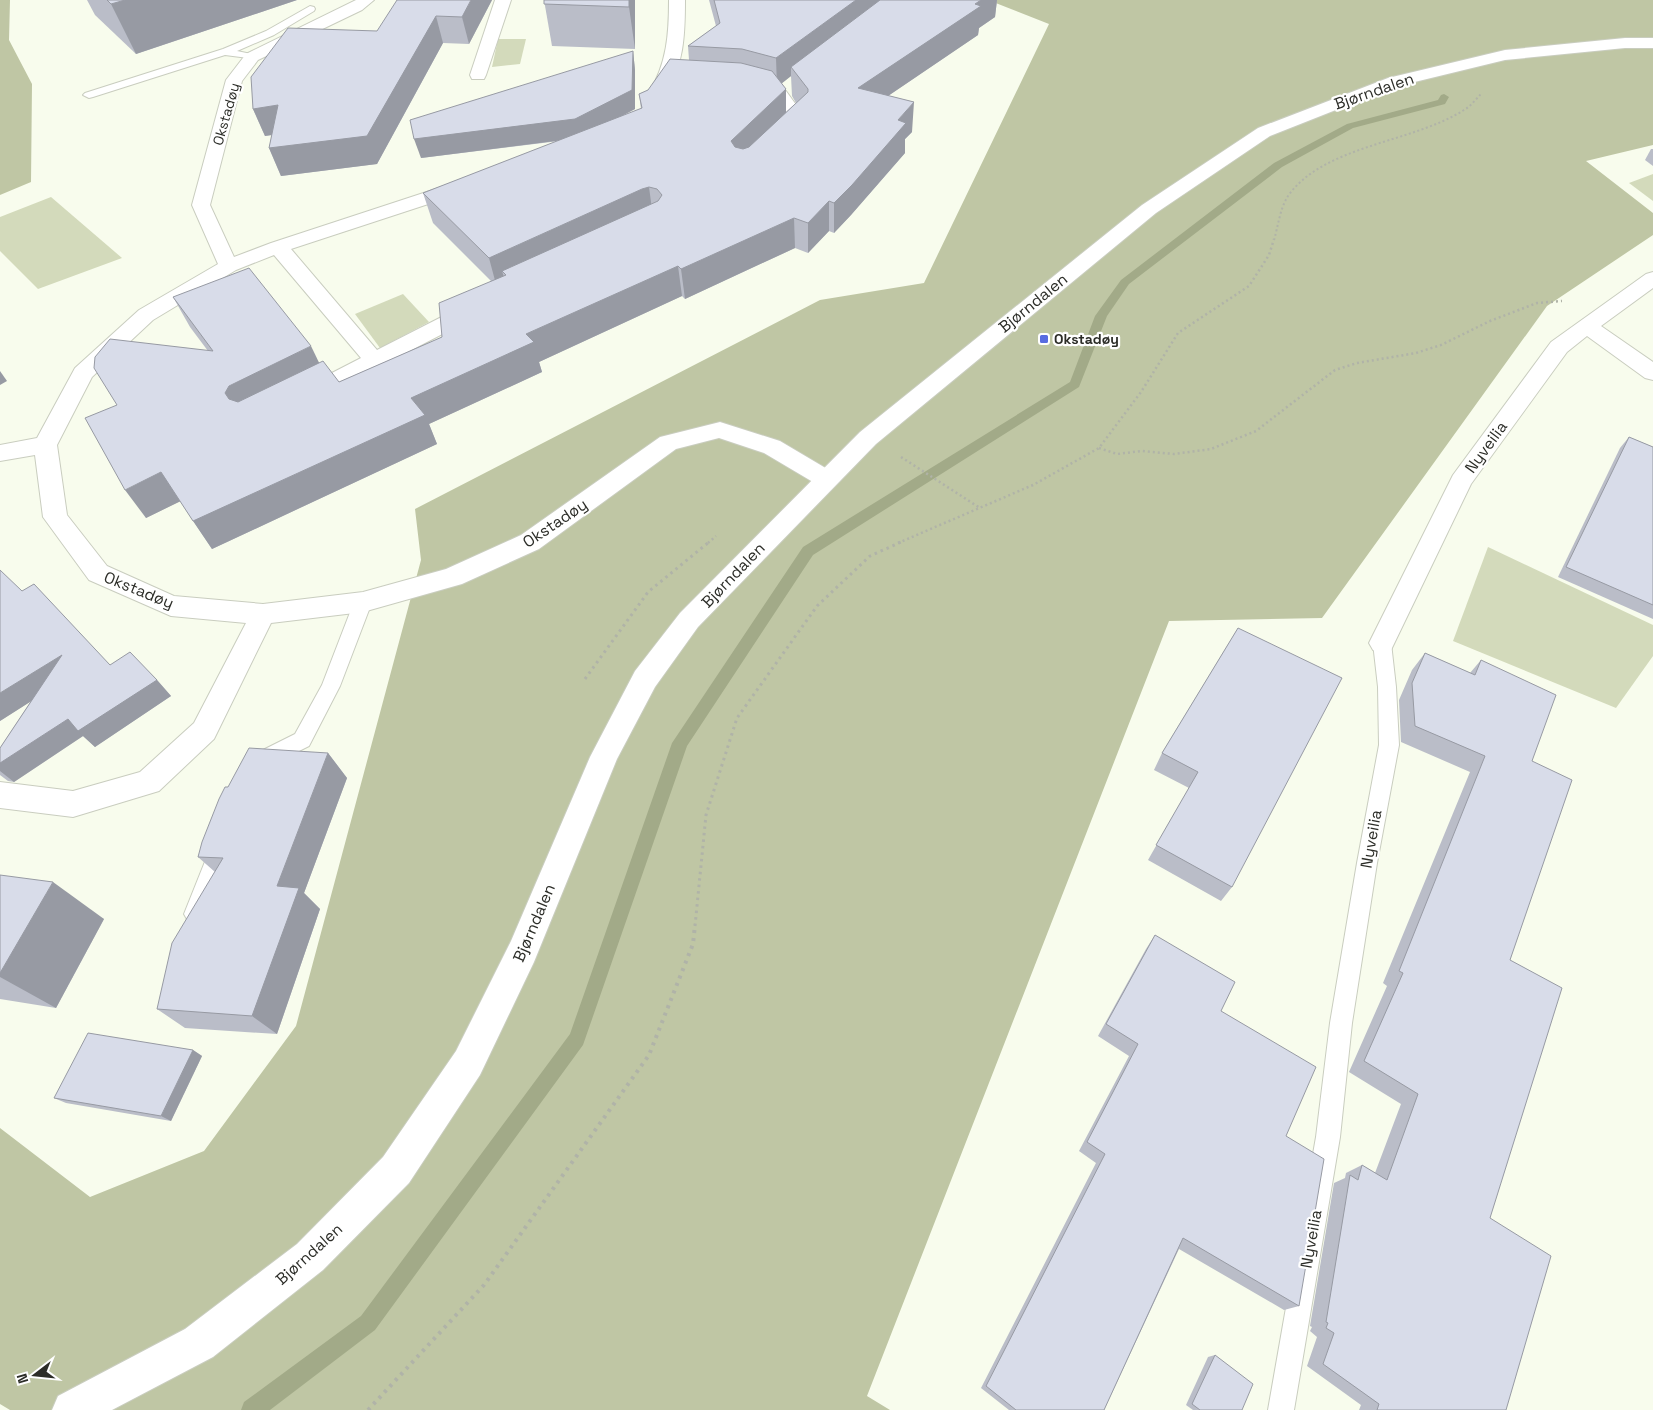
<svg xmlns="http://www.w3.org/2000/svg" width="1653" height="1410" font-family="'Space Grotesk',sans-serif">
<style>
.green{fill:#d3dabb}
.forest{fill:#bfc6a4}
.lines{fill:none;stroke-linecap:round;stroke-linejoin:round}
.stream{fill:#a2aa88;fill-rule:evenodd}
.lane-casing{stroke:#c9cdbf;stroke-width:2}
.street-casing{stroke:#c9cdbf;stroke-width:2}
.secondary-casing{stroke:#c9cdbf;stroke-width:2}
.path-far3{stroke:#b0b3a8;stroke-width:2;stroke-dasharray:2 2.5;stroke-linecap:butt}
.path-far2{stroke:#b0b3a8;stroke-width:2.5;stroke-dasharray:2 3;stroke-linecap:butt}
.path-far1{stroke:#b0b3a8;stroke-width:3;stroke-dasharray:2.5 4;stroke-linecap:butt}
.path{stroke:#b0b3a8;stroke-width:4;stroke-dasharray:3 5;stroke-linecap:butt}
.lane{fill:#fff;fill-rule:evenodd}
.street{fill:#fff;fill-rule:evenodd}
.secondary{fill:#fff;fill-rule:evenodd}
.wall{fill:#babdc8;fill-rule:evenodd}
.shaded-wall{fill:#979aa3}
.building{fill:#d8dce9;stroke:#979aa3}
.poi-dot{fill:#586be1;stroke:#fff;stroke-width:2}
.labels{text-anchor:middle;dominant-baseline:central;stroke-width:4.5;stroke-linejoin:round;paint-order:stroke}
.far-street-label{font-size:14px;fill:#2c2d28;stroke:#fff}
.far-poi-label{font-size:14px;font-weight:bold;fill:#2c2d28;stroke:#fff;text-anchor:start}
.street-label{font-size:16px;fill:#2c2d28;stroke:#fff}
</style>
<rect width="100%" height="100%" fill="#f8fced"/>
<g class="green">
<path d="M498 39H526L520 64 492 67Z"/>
<path d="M1653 174V201L1629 183Z"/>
<path d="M51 197 122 258 38 289 0 251V217Z"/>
<path d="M403 294 429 322 380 348 355 314Z"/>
<path d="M1488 547 1653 625V656L1616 708 1453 641Z"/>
</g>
<g class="forest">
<path d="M0 0H10L9 40 32 84 31 182 0 195Z"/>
<path d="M988 0H1653V145L1586 161 1653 213V235L1547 306 1322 618 1169 621 867 1396 890 1410H10L0 1404V1128L90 1197 204 1151 296 1026 421 560 415 509 820 300 924 283 1049 24Z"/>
</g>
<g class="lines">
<path class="stream" d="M1444 94 1449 97 1445 104 1353 128 1282 167 1129 284 1107 316 1079 387 813 555 687 746 583 1045 375 1330 270 1410H241L244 1402 361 1316 570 1034 672 743 803 547 1070 382 1095 316 1121 280 1274 163 1347 124 1438 100 1441 95Z"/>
<g class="lane-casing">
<g id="lane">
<path d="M310 6 314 7 315 9 314 11 274 35 237 51 256 55 258 57 256 59 225 55 93 97 89 98 83 95 85 93 223 49 266 31Z"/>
<path d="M363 595 369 597 372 602 340 686 309 746 273 764 270 770 263 772 256 770 253 764 259 752 295 734 322 685 354 602 357 597Z"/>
<path d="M1382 636 1388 638 1391 643 1396 687 1399 745 1377 863 1352 1023 1340 1137 1294 1410H1268L1316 1137 1330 1023 1357 863 1379 745 1378 687 1373 643 1376 638Z"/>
<path d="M221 837 228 839 231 846 202 921 195 924 188 921 184 914 214 839Z"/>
</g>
</g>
<g class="street-casing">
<g id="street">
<path d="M356 0H374L362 10 258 60 242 81 210 205 234 257 271 243 454 183 461 181 468 183 470 187 468 191 291 249 377 350 467 304 474 303 481 304 484 309 481 314 311 402 303 404 295 402 292 397 295 392 361 358 274 255 236 270 153 320 92 377 57 445 67 515 107 566 174 596 263 604 363 592 446 569 521 535 660 437 720 422 780 441 834 473 838 479 834 485 826 487 818 485 764 453 719 438 676 449 539 549 462 584 363 612 271 623 214 739 159 791 73 817 0 808V782L73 791 140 772 194 723 246 623 171 616 89 580 43 517 35 455 0 461V445L37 438 75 368 139 310 218 264 192 205 226 80 246 54Z"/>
<path d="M495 0H511L486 75 484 79H472L470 75Z"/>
<path d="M669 0H685C685 34 684 67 664 97H652L649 93C667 63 669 34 669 0Z"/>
<path d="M754 82 786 91 807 120C799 131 788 143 775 140L772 136 789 119 774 99 748 91 746 87 748 83Z"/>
<path d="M1653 272V288L1601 326 1653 362V380L1645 378 1587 336 1567 352 1471 484 1391 650 1382 654 1373 650 1369 643 1453 475 1551 342 1646 274Z"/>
</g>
</g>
<g class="secondary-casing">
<path id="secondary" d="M1625 38H1653V48H1625L1505 60 1394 87 1270 136 1156 213 876 444 698 627 655 687 617 759 534 962 480 1075 409 1183 323 1270 213 1357 112 1410H52L58 1396 185 1329 297 1244 383 1157 456 1051 511 941 590 757 635 671 680 613 860 432 1142 205 1258 128 1388 78 1505 50Z"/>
</g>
<path class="path-far3" d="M1274 240C1278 227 1280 208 1288 196 1324 145 1412 143 1464 110 1471 106 1476 99 1481 94"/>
<g class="path-far2">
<path d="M1099 448 1117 454 1142 451 1174 454 1211 449 1256 431 1335 370 1357 363 1416 353 1441 345 1490 321 1537 303 1562 301"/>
<path d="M901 457 980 508"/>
<path d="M708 543 716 536"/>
<path d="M898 543 1033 485 1099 448 1141 392 1178 333 1249 286 1269 255 1274 239"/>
</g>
<g class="path-far1">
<path d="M585 679 648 592 709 542"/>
<path d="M695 926 706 815 737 718 817 606 870 556 901 542"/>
</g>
<path class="path" d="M368 1410 484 1285 649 1055 693 944 695 925"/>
<use href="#lane" class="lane"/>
<use href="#street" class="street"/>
<use href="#secondary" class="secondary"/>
</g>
<g class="wall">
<path d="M87 0H297L136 54 95 15Z"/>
<path d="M492 0 469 44 443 43 377 164 281 176 269 148 272 135 265 136 253 109 377 31Z"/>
<path d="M544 0H635V49L552 46Z"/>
<path d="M709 0H997L995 17 979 28 978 35 888 96 912 132 905 139V153L851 215 834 233 829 231 808 253 795 248 685 299 682 296 539 362 542 372 429 424 437 444 212 549 180 501 146 518 117 405 208 351 190 327 173 297 319 363 339 382 442 337 491 281 433 223 423 193 559 141 421 158 633 51 635 70V109L622 116 641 109 639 94 648 90 689 60 688 46 716 26ZM791 76 792 96 796 103 786 112V89L781 84Z"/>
<path d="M1651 149H1653V166L1645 160Z"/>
<path d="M1629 437 1653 447V619L1558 577 1620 448Z"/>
<path d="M22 591 110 665 157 680 171 696 95 747 83 736 14 782 8 781 0 775V748L31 701 0 721Z"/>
<path d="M1238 628 1232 887 1221 901 1148 860 1189 788 1154 770 1162 753Z"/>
<path d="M1425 653 1470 673 1481 660 1532 761 1510 960 1490 1218 1506 1410H1359L1361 1405 1307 1366 1317 1337 1310 1331 1312 1327 1310 1326 1334 1183 1345 1178 1346 1173 1362 1165 1375 1173 1401 1104 1349 1072 1387 986 1383 983 1470 772 1401 742 1399 700 1412 670Z"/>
<path d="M328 753 347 778 304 893 320 909 277 1034 185 1028 157 1009 215 872 198 857 228 787Z"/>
<path d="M0 875 104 919 56 1008 0 999Z"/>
<path d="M1155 935 1221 1011 1286 1136 1299 1306 1284 1310 1179 1249 1104 1410H1009L981 1388 1096 1163 1079 1151 1129 1056 1098 1036 1146 949Z"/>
<path d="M193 1050 202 1056 171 1121 66 1103 54 1098Z"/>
<path d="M1215 1355 1242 1410H1193L1186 1405 1208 1357Z"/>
</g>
<g class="shaded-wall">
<path d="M125 0H297L136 54 111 4Z"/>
<path d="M471 0H492L469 44 462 17Z"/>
<path d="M629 0H635V49L629 7Z"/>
<path d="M856 0H889L791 67V76L777 87 776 58Z"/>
<path d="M981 0H997L995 17 979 28 978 35 857 117 858 88Z"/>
<path d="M436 16 443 43 377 164 281 176 269 148Z"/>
<path d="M633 51 635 70V109L579 138 421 158 414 139Z"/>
<path d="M786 89V119L733 171 731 141Z"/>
<path d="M914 102 912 132 905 139V153L851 215 834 233V203L898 120Z"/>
<path d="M278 105 290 132 265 136 253 109Z"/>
<path d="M649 187 653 217 506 275 502 271 506 284 497 288 489 258 642 189Z"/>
<path d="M829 201V231L808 253V223Z"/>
<path d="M794 218 795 248 685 299 681 269Z"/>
<path d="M678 266 682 296 539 362 542 372 429 424 437 444 212 549 193 521 411 398 526 334Z"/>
<path d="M311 346 325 375 242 423 225 393 229 386Z"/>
<path d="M0 371 7 381 0 385Z"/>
<path d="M161 472 181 501 146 518 125 490Z"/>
<path d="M62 655 79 671 0 721V693Z"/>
<path d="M157 680 171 696 95 747 83 736 14 782 0 771V763L68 719Z"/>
<path d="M328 753 347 778 304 893 320 909 277 1034 252 1016 277 886Z"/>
<path d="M53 882 104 919 56 1008 0 977V973Z"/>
<path d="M193 1050 202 1056 171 1121 161 1116Z"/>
</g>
<g class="building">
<path d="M107 0H125L111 4Z"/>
<path d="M397 0H471L462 17 436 16 367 136 269 148 278 105 253 109 251 77 288 28 377 31Z"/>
<path d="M544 0H629V7L544 4Z"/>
<path d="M714 0H856L776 58 742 49 688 46 720 23Z"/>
<path d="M880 0H981L975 4 981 6 858 88 914 102 898 120 906 123 852 185 834 203 829 201 808 223 794 218 681 269 678 266 526 334 534 342 411 398 425 415 193 521 161 472 125 490 85 418 117 405 94 368 95 357 110 339 213 351 173 297 249 268 311 346 229 386 225 393 229 399 238 402 323 361 339 382 442 337 439 303 506 275 502 271 658 201 662 195 657 189 649 187 642 189 489 258 423 193 642 108 639 94 648 90 670 59 741 63 772 71 786 89 731 141 735 147 743 149 749 147 808 92V89L791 67Z"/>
<path d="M633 51 632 90 575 119 414 139 410 120Z"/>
<path d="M1629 437 1653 447V605L1566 567Z"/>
<path d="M0 570 22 591 34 584 110 665 130 652 157 680 78 731 68 719 0 763V748L62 655 0 693Z"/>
<path d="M1238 628 1342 678 1232 887 1156 845 1198 772 1162 753Z"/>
<path d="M1425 653 1475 675 1481 660 1556 695 1532 761 1572 780 1510 960 1562 988 1490 1218 1551 1256 1506 1410H1377L1379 1404 1323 1364 1334 1333 1326 1328 1328 1323 1326 1322 1350 1175 1358 1180 1362 1165 1387 1180 1418 1094 1364 1061 1403 973 1399 971 1485 756 1415 726 1412 683Z"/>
<path d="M249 748 328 753 277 886 299 888 252 1016 157 1009 172 943 223 858 198 857 202 842 219 799 225 787H228Z"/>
<path d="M0 875 53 882 0 973Z"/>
<path d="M1155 935 1235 982 1221 1011 1316 1067 1286 1136 1324 1159 1299 1306 1183 1238 1104 1410H1016L986 1386 1105 1154 1087 1142 1138 1044 1106 1024Z"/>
<path d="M88 1033 193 1050 161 1116 54 1098Z"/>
<path d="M1215 1355 1253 1384 1242 1410H1200L1192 1404Z"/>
</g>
<rect class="poi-dot" x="1039" y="334" width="10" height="10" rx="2.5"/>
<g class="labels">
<g class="far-street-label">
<text transform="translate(226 114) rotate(-74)">Okstadøy</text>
</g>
<g class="far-poi-label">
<text x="1054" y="339">Okstadøy</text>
</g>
<g class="street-label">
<text transform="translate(1374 91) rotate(-19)">Bjørndalen</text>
<text transform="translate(1033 303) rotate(-39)">Bjørndalen</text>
<text transform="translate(1486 447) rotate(-54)">Nyveilia</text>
<text transform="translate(555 523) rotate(-34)">Okstadøy</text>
<text transform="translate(733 575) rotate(-46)">Bjørndalen</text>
<text transform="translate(139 590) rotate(22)">Okstadøy</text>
<text transform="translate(1371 839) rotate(-80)">Nyveilia</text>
<text transform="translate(534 923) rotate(-67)">Bjørndalen</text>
<text transform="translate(1311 1239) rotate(-80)">Nyveilia</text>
<text transform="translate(309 1254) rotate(-42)">Bjørndalen</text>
</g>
</g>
<g transform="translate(35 1375) rotate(254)" stroke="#ffffff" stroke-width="4" paint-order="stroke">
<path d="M0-4L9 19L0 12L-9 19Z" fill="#2c2d28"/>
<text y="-8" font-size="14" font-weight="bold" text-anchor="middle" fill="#2c2d28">N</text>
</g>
</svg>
